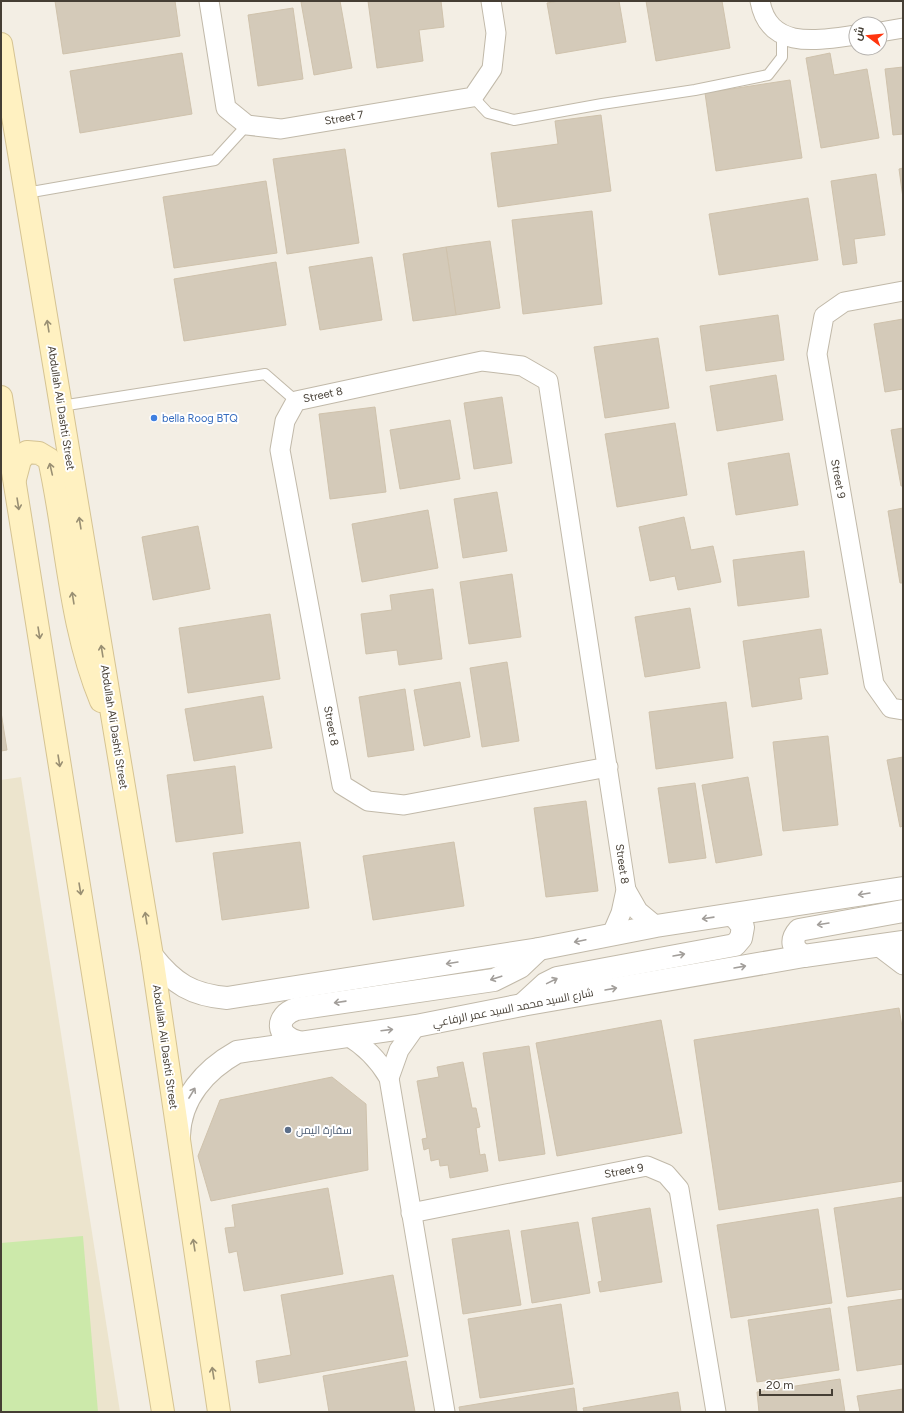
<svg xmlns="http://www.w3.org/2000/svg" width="904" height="1413" font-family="Figtree,Cairo,sans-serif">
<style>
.education{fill:#ece4cd}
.green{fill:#cce9aa}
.building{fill:#d4cab9;stroke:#cfc2ac}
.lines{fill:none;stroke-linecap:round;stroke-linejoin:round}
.service-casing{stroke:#c1b9a9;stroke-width:12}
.minor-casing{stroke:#c1b9a9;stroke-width:21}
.tertiary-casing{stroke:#c1b9a9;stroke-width:24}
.secondary-casing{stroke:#d5c392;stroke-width:24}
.service{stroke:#fff;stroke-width:10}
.minor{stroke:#fff;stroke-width:19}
.tertiary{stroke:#fff;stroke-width:22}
.secondary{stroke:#fff1c1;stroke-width:22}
.oneway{stroke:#998f73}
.oneway2{stroke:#a29e9a}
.shop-dot{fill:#3f7fe0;stroke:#fff;stroke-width:1.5}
.service-dot{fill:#5c6f8a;stroke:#fff;stroke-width:1.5}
.labels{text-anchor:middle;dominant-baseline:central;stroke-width:4;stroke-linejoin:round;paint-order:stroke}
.street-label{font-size:11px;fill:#453e34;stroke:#fff}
.shop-label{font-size:11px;fill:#366cbe;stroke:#fff;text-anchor:start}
.service-label{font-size:11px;fill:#4e5e75;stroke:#fff;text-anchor:start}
</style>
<rect width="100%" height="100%" fill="#f3eee4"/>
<path class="education" d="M21 777 120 1412H1V780Z"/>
<path class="green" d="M83 1236 98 1412H1V1243Z"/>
<g class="building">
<path d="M55 1H175L180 36 63 54Z"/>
<path d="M308 1H340L352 68 314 75 301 2Z"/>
<path d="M368 1H441L444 27 419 30 423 61 377 68Z"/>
<path d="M559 1H619L626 42 556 54 547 3Z"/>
<path d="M646 1H722L730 48 656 61Z"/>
<path d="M293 8 303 79 258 86 248 15Z"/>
<path d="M182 53 192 114 80 133 70 71Z"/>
<path d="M830 53 834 75 867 69 879 138 821 148 806 58Z"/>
<path d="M903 67V134L893 135 885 69Z"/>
<path d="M790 80 802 158 716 171 705 93Z"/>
<path d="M601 115 611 191 498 207 491 153 558 144 555 121Z"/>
<path d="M345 149 359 243 287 254 273 159Z"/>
<path d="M903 168V198L899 169Z"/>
<path d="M876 174 885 235 854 239 857 263 843 265 831 181Z"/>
<path d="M266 181 277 253 174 268 163 197Z"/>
<path d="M808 198 818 260 719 275 709 214Z"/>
<path d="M592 211 602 304 523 314 512 220Z"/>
<path d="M490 241 500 308 456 315 446 247Z"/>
<path d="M446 247 456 315 413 321 403 254Z"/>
<path d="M372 257 382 320 320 330 309 267Z"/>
<path d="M276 262 286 325 184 341 174 279Z"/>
<path d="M778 315 784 360 706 371 700 326Z"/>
<path d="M903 319V389L885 392 874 324Z"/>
<path d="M658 338 669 408 605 418 594 347Z"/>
<path d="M776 375 783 420 717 431 710 386Z"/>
<path d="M502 397 512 463 474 469 464 403Z"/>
<path d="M375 407 386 492 330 499 319 414Z"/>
<path d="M450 420 460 479 400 489 390 430Z"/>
<path d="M675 423 687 495 617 507 605 434Z"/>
<path d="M903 428V486H901L891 430Z"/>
<path d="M789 453 798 505 736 515 728 463Z"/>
<path d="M497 492 507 551 463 558 454 499Z"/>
<path d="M903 508V583H900L888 511Z"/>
<path d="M428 510 438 568 362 582 352 524Z"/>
<path d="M684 517 691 550 713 546 721 582 678 590 675 576 650 581 639 527Z"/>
<path d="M198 526 210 589 153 600 142 537Z"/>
<path d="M804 551 809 597 738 606 733 560Z"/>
<path d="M512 574 521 637 469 644 460 582Z"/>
<path d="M433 589 442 659 399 665 397 650 366 654 361 614 392 610 390 595Z"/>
<path d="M690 608 700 668 645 677 635 617Z"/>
<path d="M270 614 280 679 188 693 179 628Z"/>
<path d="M821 629 828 674 799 678 802 699 752 707 743 641Z"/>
<path d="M507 662 519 741 482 747 470 668Z"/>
<path d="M460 682 470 737 424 746 414 690Z"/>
<path d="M405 689 414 750 368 757 359 697Z"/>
<path d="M263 696 272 748 194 761 185 709Z"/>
<path d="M726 702 733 758 656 769 649 712Z"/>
<path d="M1 712 7 750 1 751Z"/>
<path d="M828 736 838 825 783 831 773 742Z"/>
<path d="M903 757V826L900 827 887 760Z"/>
<path d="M235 766 243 833 176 842 167 775Z"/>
<path d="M748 777 762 855 716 863 702 785Z"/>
<path d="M695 783 706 858 669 863 658 788Z"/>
<path d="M586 801 598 891 546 897 534 808Z"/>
<path d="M300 842 309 908 222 920 213 853Z"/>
<path d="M454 842 464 906 373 920 363 856Z"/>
<path d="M899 1008 903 1033V1181L719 1210 694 1040Z"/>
<path d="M661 1020 682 1133 557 1156 536 1043Z"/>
<path d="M529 1046 545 1154 499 1161 483 1053Z"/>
<path d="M463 1062 472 1108H476L480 1127 476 1128 480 1155 485 1154 488 1171 450 1178 448 1165 440 1166 439 1159 431 1161 429 1148 424 1150 422 1139 427 1138 417 1081 439 1077 437 1067Z"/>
<path d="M332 1077 366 1104 368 1170 211 1201 198 1156 220 1100Z"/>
<path d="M328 1188 343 1274 244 1291 237 1251 229 1253 225 1228 235 1227 232 1205Z"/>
<path d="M903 1197V1289L847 1297 834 1208Z"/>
<path d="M650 1208 662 1282 600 1292 598 1282 602 1281 592 1218Z"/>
<path d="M818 1209 832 1303 731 1318 717 1225Z"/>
<path d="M578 1222 590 1293 532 1303 521 1231Z"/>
<path d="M509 1230 521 1305 463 1314 452 1239Z"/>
<path d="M393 1275 408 1356 259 1383 256 1361 291 1355 281 1295Z"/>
<path d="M903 1299V1364L857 1371 848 1307Z"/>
<path d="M561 1304 573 1384 480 1398 468 1319Z"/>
<path d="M830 1308 839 1370 757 1382 748 1320Z"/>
<path d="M406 1361 415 1412H329L323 1376Z"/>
<path d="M840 1379 845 1412H759L757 1392Z"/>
<path d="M574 1388 577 1412H460L459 1407Z"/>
<path d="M903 1389V1412H860L857 1396Z"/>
<path d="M678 1392 681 1412H584L583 1408Z"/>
</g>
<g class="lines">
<g class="service-casing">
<g id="service">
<path d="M473 97 488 113 514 120 602 104 695 90 768 75 782 57V35"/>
<path d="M26 193 215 160 247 125"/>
<path d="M61 406 265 374 296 401"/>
</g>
</g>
<g class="minor-casing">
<g id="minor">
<path d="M209 1 226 108 247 125 281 129 473 97 492 69 496 33 491 1"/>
<path d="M760 1C769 51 819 40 856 35"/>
<path d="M880 32 903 28"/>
<path d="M903 291 844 302 824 316 817 354 874 684 891 708 903 710"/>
<path d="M608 767 404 805 368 801 342 785 280 450 285 421 296 401 482 361 522 366 548 381 626 890 621 913 612 934"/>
<path d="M626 890 638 911 656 926"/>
<path d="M878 946 903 965"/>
<path d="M346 1035C365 1046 378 1059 389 1078L445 1412"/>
<path d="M389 1078 399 1050 416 1026"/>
<path d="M411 1213 647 1166 666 1174 679 1189 716 1412"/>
</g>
</g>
<g class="tertiary-casing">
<g id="tertiary">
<path d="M152 956C174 984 192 995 227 998L539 949 656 926 903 888"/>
<path d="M804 956C792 949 790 940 799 930L903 911"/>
<path d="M522 1005 545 984 557 978 735 945 741 938 743 927 736 918 730 915"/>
<path d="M298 1042C276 1037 275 1016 296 1009L494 980 520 967 539 949"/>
<path d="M179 1136C180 1098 205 1070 237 1052L416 1026 522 1005 804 956 903 942"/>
</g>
</g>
<g class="secondary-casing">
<g id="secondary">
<path d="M1 44 152 956 219 1412"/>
<path d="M1 397 163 1412"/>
<path d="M15 479 20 460 27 452 39 453 49 459C67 540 69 624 101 701"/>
</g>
</g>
<use href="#service" class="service"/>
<use href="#minor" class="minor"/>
<use href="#tertiary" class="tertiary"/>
<use href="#secondary" class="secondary"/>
</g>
<defs><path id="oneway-shaft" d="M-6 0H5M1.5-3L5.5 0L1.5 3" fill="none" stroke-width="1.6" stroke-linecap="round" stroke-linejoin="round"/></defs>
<g class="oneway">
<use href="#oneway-shaft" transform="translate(48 326) rotate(-99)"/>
<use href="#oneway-shaft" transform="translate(51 469) rotate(-103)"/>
<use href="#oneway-shaft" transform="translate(18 504) rotate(81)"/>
<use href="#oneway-shaft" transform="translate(80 523) rotate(-99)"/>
<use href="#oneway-shaft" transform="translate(73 598) rotate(-99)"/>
<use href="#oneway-shaft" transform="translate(39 633) rotate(81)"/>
<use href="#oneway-shaft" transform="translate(102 651) rotate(-99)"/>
<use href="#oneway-shaft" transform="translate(59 761) rotate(81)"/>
<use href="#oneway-shaft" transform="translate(80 889) rotate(81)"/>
<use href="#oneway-shaft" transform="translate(146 918) rotate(-99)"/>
<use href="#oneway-shaft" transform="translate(194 1245) rotate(-99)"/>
<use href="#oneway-shaft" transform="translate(213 1373) rotate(-99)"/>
</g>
<g class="oneway2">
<use href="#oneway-shaft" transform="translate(864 894) rotate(171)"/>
<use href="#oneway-shaft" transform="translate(708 918) rotate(172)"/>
<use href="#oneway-shaft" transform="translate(823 924) rotate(171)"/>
<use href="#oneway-shaft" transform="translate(580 941) rotate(168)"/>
<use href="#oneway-shaft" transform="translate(679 955) rotate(-10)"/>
<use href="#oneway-shaft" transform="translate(452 963) rotate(171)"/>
<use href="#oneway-shaft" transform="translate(740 967) rotate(-10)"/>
<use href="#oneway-shaft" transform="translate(496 978) rotate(162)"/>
<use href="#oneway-shaft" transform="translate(552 981) rotate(-26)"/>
<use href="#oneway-shaft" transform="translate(611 989) rotate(-10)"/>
<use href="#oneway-shaft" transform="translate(340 1002) rotate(172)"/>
<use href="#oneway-shaft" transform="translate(387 1030) rotate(-7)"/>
<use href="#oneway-shaft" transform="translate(192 1093) rotate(-59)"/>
</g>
<circle class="shop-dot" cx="154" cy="418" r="4"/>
<circle class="service-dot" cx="288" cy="1130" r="4"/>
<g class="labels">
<g class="street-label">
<text transform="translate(344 118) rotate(-10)">Street 7</text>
<text transform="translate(323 395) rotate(-12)">Street 8</text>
<text transform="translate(61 408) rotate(81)">Abdullah Ali Dashti Street</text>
<text transform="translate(838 479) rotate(80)">Street 9</text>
<text transform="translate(331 726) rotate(80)">Street 8</text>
<text transform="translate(114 727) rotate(81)">Abdullah Ali Dashti Street</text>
<text transform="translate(622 864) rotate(82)">Street 8</text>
<text transform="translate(513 1008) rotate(-11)">شارع السيد محمد السيد عمر الرفاعي</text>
<text transform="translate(165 1047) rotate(82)">Abdullah Ali Dashti Street</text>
<text transform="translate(624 1171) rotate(-10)">Street 9</text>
</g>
<g class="shop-label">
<text x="162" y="418">bella Roog BTQ</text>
</g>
<g class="service-label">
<text x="296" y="1130">سفارة اليمن</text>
</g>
</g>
<rect width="904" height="1413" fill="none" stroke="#453e34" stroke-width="4"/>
<g transform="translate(868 36) rotate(286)"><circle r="19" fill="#ffffff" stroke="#b5b2ae"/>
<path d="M0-3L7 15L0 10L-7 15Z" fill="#ff350e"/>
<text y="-6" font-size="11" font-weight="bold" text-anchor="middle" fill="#453e34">ش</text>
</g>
<path d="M760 1389v6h72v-6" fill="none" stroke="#453e34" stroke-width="2"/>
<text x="766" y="1389" font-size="12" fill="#453e34" stroke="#ffffff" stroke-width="3" paint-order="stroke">20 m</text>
</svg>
